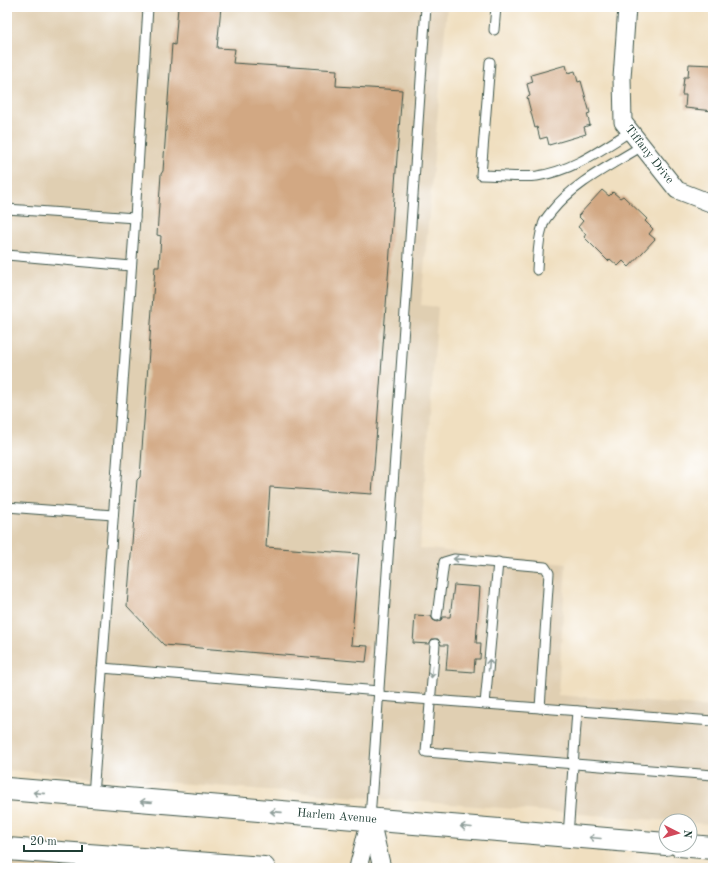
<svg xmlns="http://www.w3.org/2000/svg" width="720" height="875" font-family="'Old Standard TT',serif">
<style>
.built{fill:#e0cfb2}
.building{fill:#d2a883}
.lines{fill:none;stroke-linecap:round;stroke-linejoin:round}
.service-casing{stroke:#3e5549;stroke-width:11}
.minor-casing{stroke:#3e5549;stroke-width:19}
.primary-casing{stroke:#3e5549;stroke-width:24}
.service{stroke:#fff;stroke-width:9}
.minor{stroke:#fff;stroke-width:17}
.primary{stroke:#fff;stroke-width:22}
.oneway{stroke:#8f9e9a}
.labels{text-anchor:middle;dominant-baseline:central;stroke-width:3;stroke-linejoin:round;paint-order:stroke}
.street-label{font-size:12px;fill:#1f3d34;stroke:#fff}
</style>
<rect width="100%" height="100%" fill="#fff"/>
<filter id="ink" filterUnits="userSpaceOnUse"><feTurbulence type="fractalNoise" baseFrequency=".025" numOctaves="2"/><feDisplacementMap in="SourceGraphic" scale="8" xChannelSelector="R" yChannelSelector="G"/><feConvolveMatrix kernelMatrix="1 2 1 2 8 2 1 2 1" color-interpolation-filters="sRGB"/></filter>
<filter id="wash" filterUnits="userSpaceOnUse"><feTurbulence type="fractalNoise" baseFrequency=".012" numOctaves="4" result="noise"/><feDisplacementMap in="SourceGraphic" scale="16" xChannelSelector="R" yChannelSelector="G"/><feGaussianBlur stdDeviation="0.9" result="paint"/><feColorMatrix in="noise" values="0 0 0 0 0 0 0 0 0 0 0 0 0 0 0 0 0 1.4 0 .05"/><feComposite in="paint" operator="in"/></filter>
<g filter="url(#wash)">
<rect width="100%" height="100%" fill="#f0dfc0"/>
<g class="built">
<path d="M7 7H447L421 305 438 307 420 548 566 564 558 695 713 707V824L690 823V821H670L7 770Z"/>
<path d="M7 862 86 868H7Z"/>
</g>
<g id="blocks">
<g class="building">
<path d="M178 7H221L217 48 235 49 233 63 337 70 336 86 402 90 372 494 270 487 266 547 359 554 351 645 368 646 366 662 164 645 127 606 137 480 140 477 155 267H159L161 236 157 235 161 174 163 171 172 44 175 45Z"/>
<path d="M689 64 713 65V111L685 108 686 95H682L684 77H688Z"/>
<path d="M566 65 568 73 575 71 578 82 581 81 590 113 587 114 590 125 584 127 586 134 549 145 547 137 540 139 537 127 535 128 527 97 530 96 527 84 533 82 531 75Z"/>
<path d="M602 190 609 196 613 192 620 198 623 196 647 219 645 221 653 229 649 234 655 239 629 267 623 261 618 266 610 259 608 261 584 237 586 234 578 227 583 221 578 216Z"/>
<path d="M454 585 480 587 476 643H481L480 659H475L474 672 446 670 448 645H441L438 639H432L429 644 413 643 415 615 431 616 433 620 437 622 441 620 443 617H450Z"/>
</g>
</g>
</g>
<g filter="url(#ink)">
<use href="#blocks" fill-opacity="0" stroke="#3e5549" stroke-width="1"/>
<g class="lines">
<g class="service-casing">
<g id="service">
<path d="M494 30 496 7"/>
<path d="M490 62 481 175C499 175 519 178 537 176 572 171 601 150 631 131"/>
<path d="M7 209 135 218"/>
<path d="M7 255 131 266"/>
<path d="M537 270C538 255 538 239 543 225 544 220 548 216 551 212 575 182 610 166 642 146"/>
<path d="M7 507 113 515"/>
<path d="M437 616 444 562 454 559 545 567 549 573 540 708"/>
<path d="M435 644 426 752 713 775"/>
<path d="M102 668 379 691"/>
<path d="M379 696 713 721"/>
<path d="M485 704 498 562"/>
<path d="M93 796 135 218 148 7"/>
<path d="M370 819 426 7"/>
<path d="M568 836 577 711"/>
</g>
</g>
<g class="minor-casing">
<g id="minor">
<path id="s1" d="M627 7 622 78 623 122 677 190 713 204"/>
<path d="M371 821 382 868"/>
<path d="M358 868 370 819"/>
</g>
</g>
<g class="primary-casing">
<g id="primary">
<path id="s2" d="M7 789 666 844"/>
<path d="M679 845 713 848"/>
<path d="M7 849 264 868"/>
</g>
</g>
<use href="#service" class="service"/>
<use href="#minor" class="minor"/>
<use href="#primary" class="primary"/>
</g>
<defs><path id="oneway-shaft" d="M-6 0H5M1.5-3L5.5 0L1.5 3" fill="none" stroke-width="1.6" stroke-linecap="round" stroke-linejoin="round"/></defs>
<g class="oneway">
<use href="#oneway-shaft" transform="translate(459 559) rotate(-178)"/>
<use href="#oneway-shaft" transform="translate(489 665) rotate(-85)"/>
<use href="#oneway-shaft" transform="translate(432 672) rotate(96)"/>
<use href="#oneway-shaft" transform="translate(39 793) rotate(-174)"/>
<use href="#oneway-shaft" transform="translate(146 802) rotate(-176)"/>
<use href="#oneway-shaft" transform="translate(276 812) rotate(-176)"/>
<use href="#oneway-shaft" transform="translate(466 827) rotate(-175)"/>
<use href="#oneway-shaft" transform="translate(595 838) rotate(-175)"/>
</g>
</g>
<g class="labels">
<g class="street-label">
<text stroke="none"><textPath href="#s1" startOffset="157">Tiffany Drive</textPath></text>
<text stroke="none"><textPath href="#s2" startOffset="331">Harlem Avenue</textPath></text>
</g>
</g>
<rect width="720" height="875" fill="none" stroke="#fff" stroke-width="24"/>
<g transform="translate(678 833) rotate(96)"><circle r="19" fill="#ffffff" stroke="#a5b1ae"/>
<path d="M0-3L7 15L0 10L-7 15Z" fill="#d1495b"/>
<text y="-6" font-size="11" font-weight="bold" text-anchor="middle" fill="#1f3d34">N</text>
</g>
<path d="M24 845v6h58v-6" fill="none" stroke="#1f3d34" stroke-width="2"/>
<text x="30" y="845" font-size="12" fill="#1f3d34" stroke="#ffffff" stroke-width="3" paint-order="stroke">20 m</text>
</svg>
